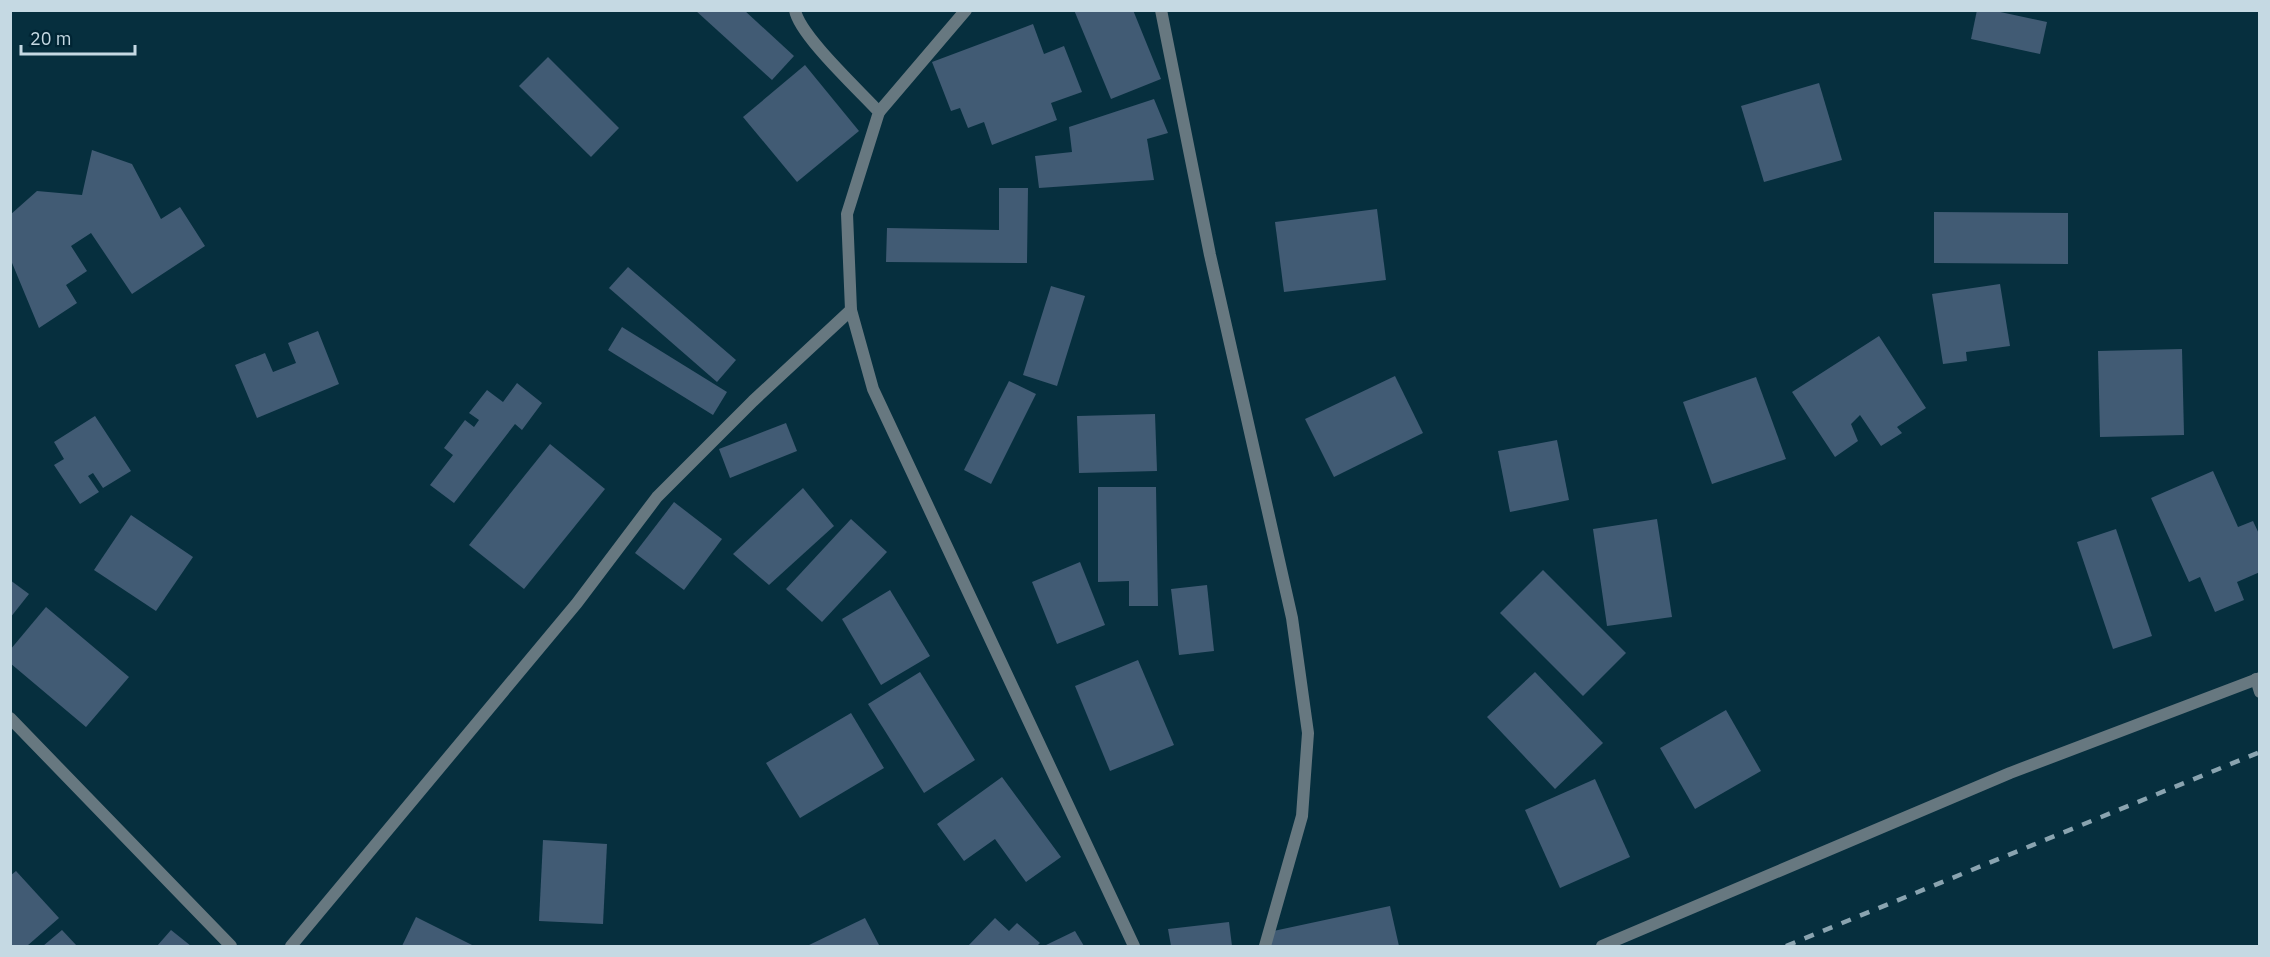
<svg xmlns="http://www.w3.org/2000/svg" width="2270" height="957" font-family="'IBM Plex Sans',sans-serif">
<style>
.building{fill:#415b74}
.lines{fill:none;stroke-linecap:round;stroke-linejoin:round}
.minor{stroke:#677880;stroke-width:12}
.tertiary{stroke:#677880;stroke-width:12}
.rail{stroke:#8aa4b0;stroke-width:4.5;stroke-dasharray:10 10;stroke-linecap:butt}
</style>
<rect width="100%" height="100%" fill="#062f3e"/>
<g class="building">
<path d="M695 10H744L794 56 772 80Z"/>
<path d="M1074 10H1133L1161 79 1111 99Z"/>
<path d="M1977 10H1991L2047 22 2040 54 1971 39Z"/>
<path d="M1033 24 1044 54 1064 46 1082 92 1051 103 1057 120 992 145 984 122 968 128 960 108 951 111 932 62Z"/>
<path d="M548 57 619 128 591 157 519 86Z"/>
<path d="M805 65 859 131 797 182 743 117Z"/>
<path d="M1819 83 1842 160 1764 182 1741 106Z"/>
<path d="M1154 99 1168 133 1147 139 1154 180 1039 188 1035 156 1072 152 1069 127Z"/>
<path d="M92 150 132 164 161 219 180 207 205 246 132 294 91 233 71 246 87 271 66 285 77 303 39 328 10 258V215L37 191 82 195Z"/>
<path d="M999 188H1028L1027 263 886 262 887 228 999 230Z"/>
<path d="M1377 209 1386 280 1284 292 1275 222Z"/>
<path d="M1934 212 2068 213V264L1934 263Z"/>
<path d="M628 267 736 360 717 382 609 288Z"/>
<path d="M2000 284 2010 346 1966 352 1967 361 1943 364 1932 294Z"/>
<path d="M1051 286 1085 296 1057 386 1023 375Z"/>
<path d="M622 327 727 392 713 415 608 350Z"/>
<path d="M318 331 339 384 257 418 235 365 265 353 273 372 296 363 288 343Z"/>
<path d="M1879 336 1926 408 1897 427 1902 433 1881 446 1860 415 1851 424 1858 441 1835 457 1792 392Z"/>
<path d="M2182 349 2184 435 2100 437 2098 351Z"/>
<path d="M1395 376 1423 433 1334 477 1305 419Z"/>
<path d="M1756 377 1786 459 1712 484 1683 402Z"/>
<path d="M1009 381 1036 394 991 484 964 470Z"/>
<path d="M517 383 542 403 522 430 515 424 454 503 430 485 453 455 444 448 465 420 474 427 479 420 469 413 487 390 503 402Z"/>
<path d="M1155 414 1157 471 1079 473 1077 416Z"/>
<path d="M95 416 131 471 103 488 93 473 88 476 99 492 80 504 54 465 64 459 54 442Z"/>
<path d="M786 423 797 451 730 478 719 449Z"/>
<path d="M1557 440 1569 500 1510 512 1498 451Z"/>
<path d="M550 444 605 489 524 589 469 545Z"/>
<path d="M2213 471 2238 527 2253 521 2260 536V572L2237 582 2244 600 2215 612 2200 577 2189 582 2151 498Z"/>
<path d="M1098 487H1156L1158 606H1129V581L1098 582Z"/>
<path d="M803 488 834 526 769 585 733 554Z"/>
<path d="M674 502 722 539 684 590 635 553Z"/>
<path d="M131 515 193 557 156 611 94 570Z"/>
<path d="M851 519 887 552 822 622 786 589Z"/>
<path d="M1657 519 1672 617 1607 626 1593 529Z"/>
<path d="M2116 529 2152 636 2113 649 2077 542Z"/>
<path d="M1080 562 1105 625 1057 644 1032 582Z"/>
<path d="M1543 570 1626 653 1583 696 1500 613Z"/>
<path d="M10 580 29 594 10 618Z"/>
<path d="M1207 585 1214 651 1179 655 1171 589Z"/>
<path d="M890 590 930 656 881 685 842 619Z"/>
<path d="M46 607 129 677 86 727 10 663V650Z"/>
<path d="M1138 660 1174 745 1110 771 1075 686Z"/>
<path d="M920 672 975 760 924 793 868 704Z"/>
<path d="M1535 672 1603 743 1555 789 1487 717Z"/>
<path d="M1726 710 1761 771 1695 809 1660 748Z"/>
<path d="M851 713 884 768 800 818 766 763Z"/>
<path d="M1002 777 1061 857 1026 882 995 839 964 861 937 824Z"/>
<path d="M1595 779 1630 857 1560 888 1525 810Z"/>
<path d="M543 840 607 844 603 924 539 921Z"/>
<path d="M16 871 59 918 27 946H10V876Z"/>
<path d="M1390 906 1399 946H1267L1264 933Z"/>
<path d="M416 917 474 946H402Z"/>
<path d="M865 918 879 945 807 946Z"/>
<path d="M995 918 1009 931 1017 923 1040 943 1037 946H968Z"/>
<path d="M1229 922 1232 946H1171L1168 929Z"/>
<path d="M62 930 77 946H43Z"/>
<path d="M171 930 191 946H157Z"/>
<path d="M1075 931 1084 946H1044Z"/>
</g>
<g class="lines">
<g class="minor">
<path d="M795 10C799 35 860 91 879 112L847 214 851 310 873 389 1134 946"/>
<path d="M1161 10 1210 255 1292 618 1308 733 1302 816 1265 946"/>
<path d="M879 112 966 10"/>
<path d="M2256 679 2260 692"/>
<path d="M291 946 577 603 657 497 753 401 851 310"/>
</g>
<g class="tertiary">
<path d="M10 718 231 946"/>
<path d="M1602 946 2010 773 2260 678"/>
</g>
<path class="rail" d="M1786 946 2260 752"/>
</g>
<rect width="2270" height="957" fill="none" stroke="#c5d9e3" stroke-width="24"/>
<path d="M21 45v9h114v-9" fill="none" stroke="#c5d9e3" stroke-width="3"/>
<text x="30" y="45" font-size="18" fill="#c5d9e3" stroke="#002534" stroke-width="4.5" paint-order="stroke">20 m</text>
</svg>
